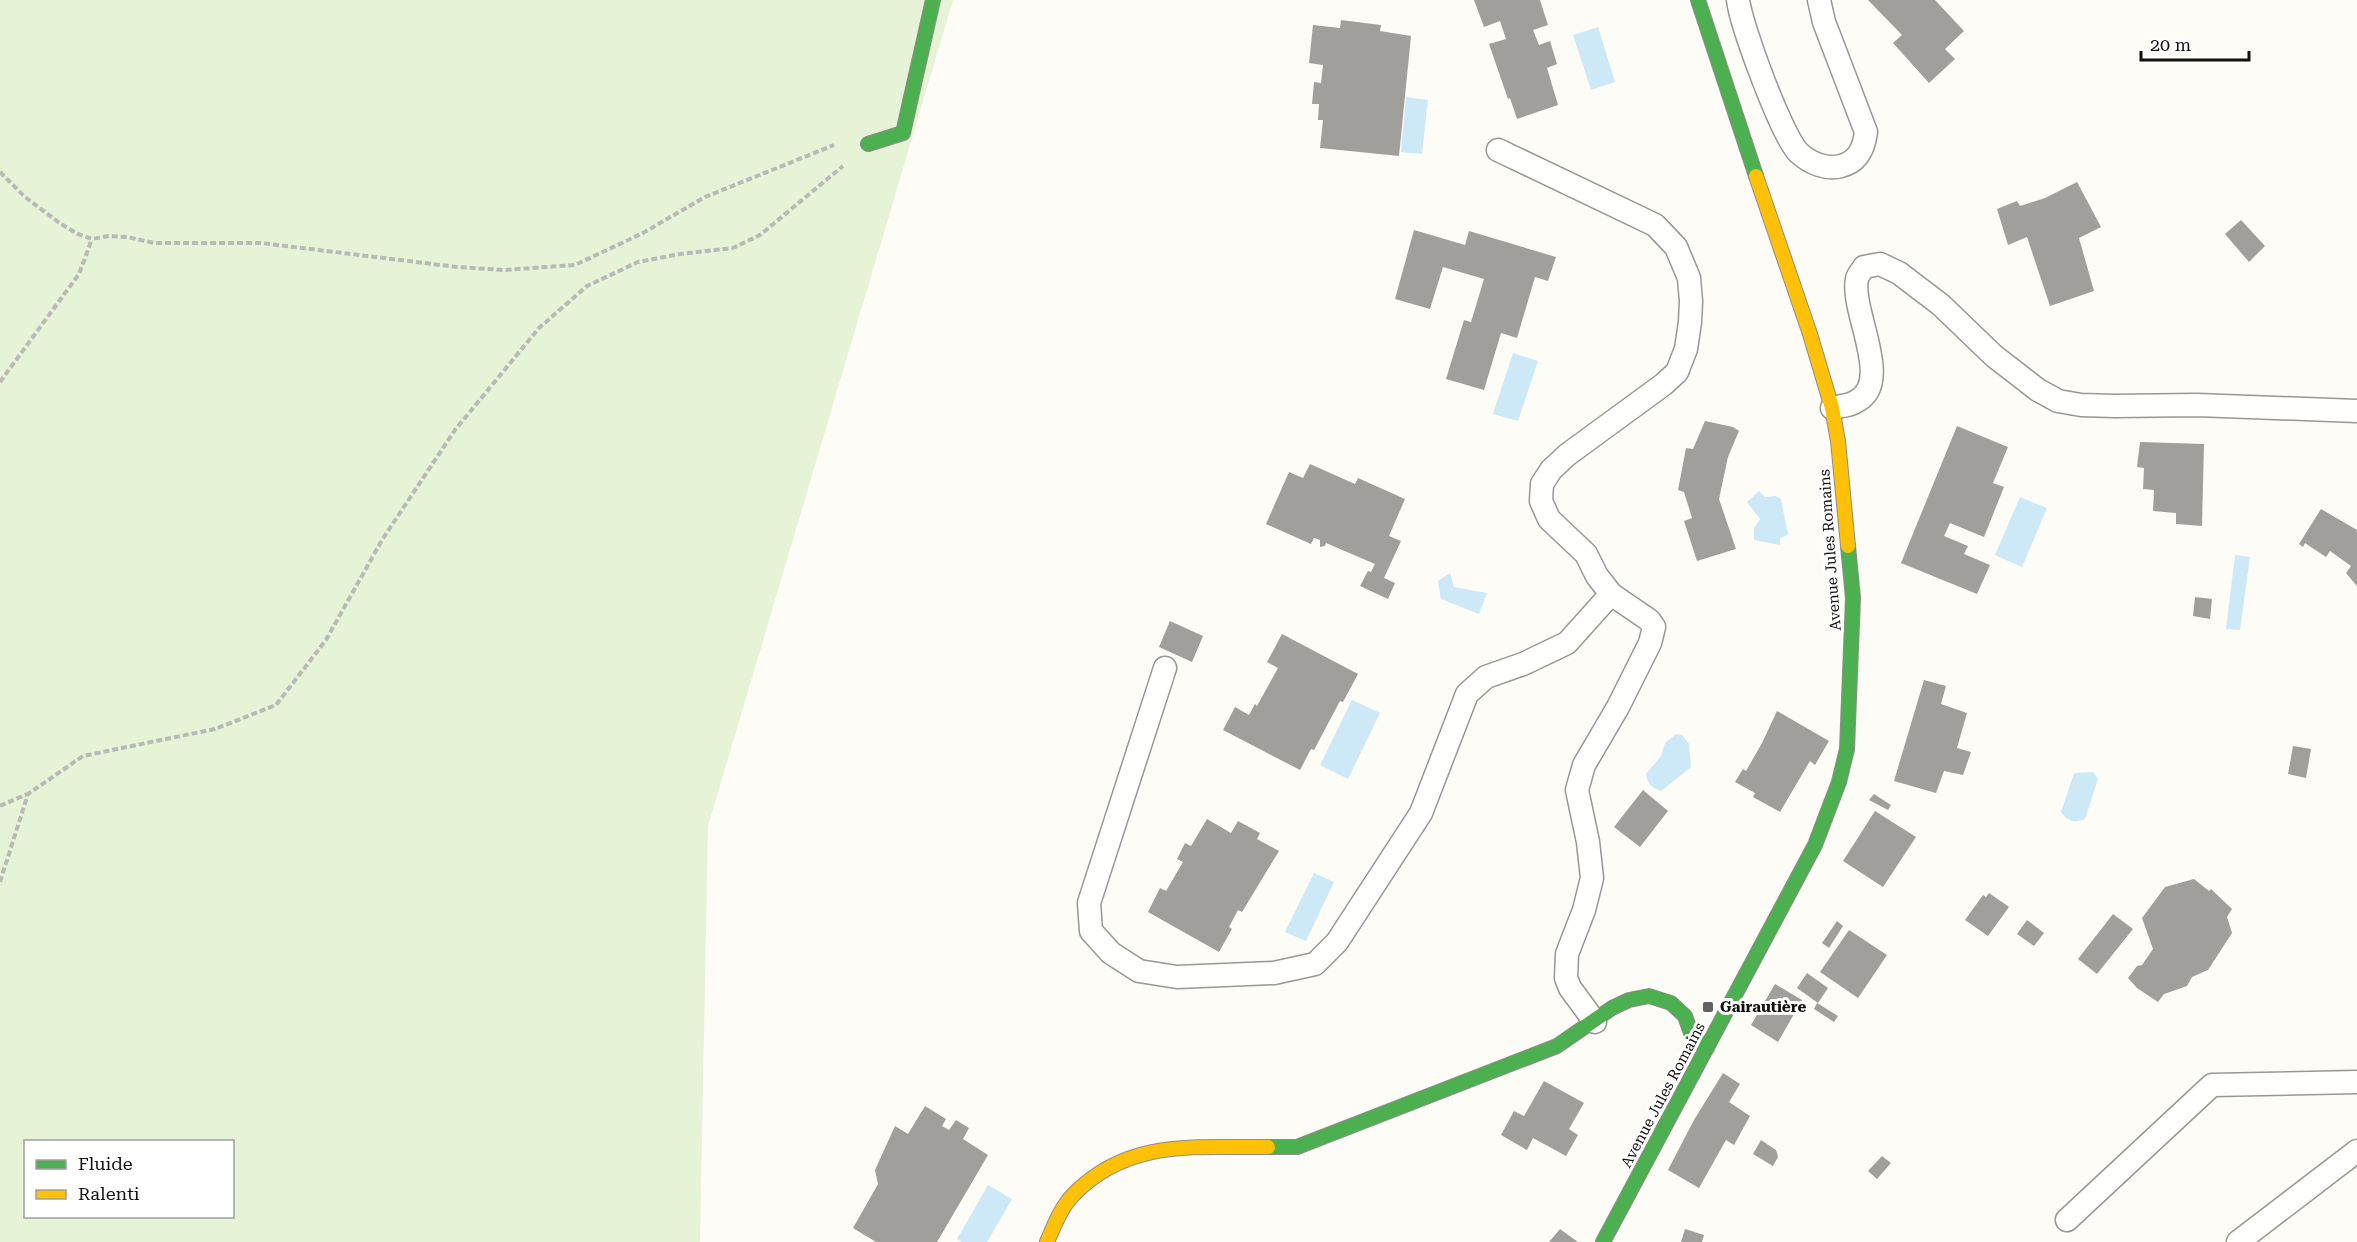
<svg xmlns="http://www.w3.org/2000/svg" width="2357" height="1242" font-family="'Roboto Serif',serif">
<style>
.green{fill:#e7f3d7;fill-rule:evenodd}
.water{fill:#cde8f7}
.building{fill:#a19f9c}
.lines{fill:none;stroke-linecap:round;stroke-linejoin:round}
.lane-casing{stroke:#979795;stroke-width:25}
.fast-casing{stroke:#8e8d8b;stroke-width:16}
.slow-casing{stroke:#8e8d8b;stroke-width:16}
.path{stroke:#b9b9b8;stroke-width:4;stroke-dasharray:6 3;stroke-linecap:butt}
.lane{stroke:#fffffe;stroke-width:22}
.fast{stroke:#4caf50;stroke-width:14}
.slow{stroke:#ffc107;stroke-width:14}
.poi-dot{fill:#646362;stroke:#fff;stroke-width:2}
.labels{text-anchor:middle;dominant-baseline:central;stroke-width:6;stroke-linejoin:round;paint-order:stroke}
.street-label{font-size:15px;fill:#111;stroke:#fff}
.poi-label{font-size:15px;font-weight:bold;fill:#111;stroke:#fff;text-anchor:start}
</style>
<rect width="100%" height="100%" fill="#fdfcf7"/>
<path class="green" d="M0 0H953L708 826 700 1242H0ZM26 1142H232V1216H26Z"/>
<g class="water">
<path d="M1598 27 1615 82 1591 90 1573 35Z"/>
<path d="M1406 97 1428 100 1422 154 1401 152Z"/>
<path d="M1513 353 1538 361 1518 421 1493 414Z"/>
<path d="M1759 491 1765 497 1775 496 1781 499 1788 535 1780 538V545L1754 540V528L1760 519 1747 502Z"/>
<path d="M2020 497 2047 508 2022 567 1995 555Z"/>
<path d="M2235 555 2250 557 2240 630 2226 629Z"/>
<path d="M1450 573 1454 587 1487 593 1479 614 1441 599 1438 581Z"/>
<path d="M1352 700 1380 713 1348 779 1320 765Z"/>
<path d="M1676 734 1682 735 1689 744 1691 767 1661 791C1652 788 1647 783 1646 774L1661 756 1665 743Z"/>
<path d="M2093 772 2098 779 2085 819C2075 823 2068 822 2061 812L2074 773Z"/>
<path d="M1314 873 1334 882 1306 941 1285 932Z"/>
<path d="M988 1185 1012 1199 987 1242H962L957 1239Z"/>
</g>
<g class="building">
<path d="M1474 0H1540L1548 25 1533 30 1539 45 1550 41 1557 64 1547 68 1558 105 1517 119 1510 98 1508 99 1489 44 1506 39 1500 21 1484 27Z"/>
<path d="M1868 0H1935L1964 31 1945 49 1955 59 1929 83 1893 43 1902 35Z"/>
<path d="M1341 20 1381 25 1380 31 1411 36 1399 156 1320 148 1323 120H1318L1319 104H1312L1314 82 1321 83 1323 65 1309 63 1313 25 1340 28Z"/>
<path d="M2077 182 2101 227 2079 238 2094 291 2050 306 2027 237 2008 245 1997 209 2017 201 2020 206 2045 198Z"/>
<path d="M2241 220 2265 246 2249 262 2225 234Z"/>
<path d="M1414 230 1465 245 1469 231 1556 257 1548 281 1535 277 1517 338 1501 333 1484 390 1446 379 1464 320 1471 322 1484 279 1443 267 1430 309 1395 299Z"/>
<path d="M1705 421 1733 427 1739 431 1728 457 1719 499 1736 549 1697 561 1684 521 1692 518 1684 492 1678 490 1686 448 1693 449Z"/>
<path d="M1957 426 2008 447 1993 483 2004 487 1984 537 1950 523 1944 536 1968 546 1964 554 1990 565 1977 594 1901 563Z"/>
<path d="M2140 442 2204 444 2202 526 2176 524V513L2153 511 2154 490 2143 489 2144 468 2137 467Z"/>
<path d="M1310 464 1355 484 1358 478 1405 499 1389 536 1401 541 1384 578 1395 583 1388 599 1360 586 1368 571 1371 572 1375 564 1326 543 1325 546 1320 547V540L1314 538 1311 544 1266 524 1289 472 1303 478Z"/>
<path d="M2321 509 2357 530V586L2346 573 2351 566 2330 551 2326 557 2305 543 2303 547 2299 544Z"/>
<path d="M2195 597 2212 599 2210 619 2193 616Z"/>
<path d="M1170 621 1203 636 1192 662 1159 647Z"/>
<path d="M1282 634 1358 674 1343 702 1340 701 1314 750 1311 749 1300 770 1223 730 1235 707 1249 715 1255 704 1257 706 1278 668 1267 662Z"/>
<path d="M1924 680 1946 686 1941 704 1967 713 1957 748 1971 752 1963 775 1944 771 1936 793 1894 781Z"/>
<path d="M1777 711 1829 741 1815 765 1810 761 1780 812 1753 797 1755 793 1735 782 1743 769 1746 771 1762 743Z"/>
<path d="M2293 746 2311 749 2306 778 2288 774Z"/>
<path d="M1643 790 1668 811 1640 847 1614 827Z"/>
<path d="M1874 794 1891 805 1888 810 1869 800Z"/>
<path d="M1875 811 1916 837 1883 887 1843 861Z"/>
<path d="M1207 819 1231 833 1238 821 1260 833 1257 839 1279 851 1242 912 1238 910 1229 927 1232 929 1219 952 1148 912 1160 888 1166 891 1183 862 1177 859 1185 843 1191 846Z"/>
<path d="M2194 879 2209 891 2211 889 2232 909 2227 917 2232 933 2208 970 2192 977 2187 986 2164 994 2158 1002 2137 988 2128 978 2137 966 2142 965 2153 949 2142 918 2165 887Z"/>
<path d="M1989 893 2009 907 1988 936 1965 920 1983 895 1986 897Z"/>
<path d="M2113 914 2133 929 2097 974 2078 959Z"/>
<path d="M2027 920 2044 933 2034 946 2017 934Z"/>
<path d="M1837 921 1843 926 1829 948 1822 943Z"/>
<path d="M1849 930 1887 955 1858 998 1820 972Z"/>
<path d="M1807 973 1828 988 1818 1003 1797 988Z"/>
<path d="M1775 984 1802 1000 1778 1042 1751 1025Z"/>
<path d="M1817 1003 1838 1016 1834 1022 1814 1009Z"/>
<path d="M1723 1073 1740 1084 1729 1102 1750 1116 1734 1145 1726 1140 1699 1188 1668 1170 1694 1120Z"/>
<path d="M1544 1081 1584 1103 1569 1129 1578 1135 1566 1156 1533 1138 1527 1150 1501 1135 1514 1111 1524 1116Z"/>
<path d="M925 1106 946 1119 942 1126 949 1130 956 1120 969 1128 963 1139 988 1155 937 1242H876L853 1228 878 1184 875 1170 895 1126 908 1134Z"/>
<path d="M1761 1140 1776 1150 1778 1157 1773 1166 1753 1154Z"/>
<path d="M1882 1156 1891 1163 1877 1179 1868 1171Z"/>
<path d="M1560 1229 1578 1242H1549Z"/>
<path d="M1685 1229 1704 1235 1702 1242H1681Z"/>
</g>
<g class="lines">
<g class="lane-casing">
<g id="lane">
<path d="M1738 0C1741 25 1782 137 1799 153 1810 163 1826 170 1841 166 1858 162 1864 148 1866 132L1824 22 1819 0"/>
<path d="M1498 150 1655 225 1676 247 1689 278 1691 301 1690 322 1686 349 1677 372 1664 384 1567 455 1551 470 1542 484 1541 501 1549 519 1586 554 1597 576 1611 594 1649 620 1654 627 1650 643 1618 707 1584 765 1577 790 1588 842 1592 878 1584 910 1567 954 1566 978 1570 988 1595 1022"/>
<path d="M1832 408C1839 406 1849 406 1855 402 1895 384 1850 311 1857 279 1858 274 1862 271 1864 267L1880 264 1899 273 1941 305 1994 356 2038 390 2058 401 2081 405 2115 406 2197 405 2357 411"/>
<path d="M1165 668 1089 903 1091 931 1111 953 1139 971 1177 977 1274 973 1315 964 1337 942 1421 813 1467 694 1486 677 1523 664 1567 643 1611 594"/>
<path d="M2067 1220 2212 1085 2357 1082"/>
<path d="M2238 1242 2357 1151"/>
</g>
</g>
<g class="fast-casing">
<g id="fast">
<path d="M1698 0 1756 176"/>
<path d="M868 144 903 133 933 0"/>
<path d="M1268 1147H1297L1557 1046 1612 1008 1629 1000 1649 996 1671 1003 1685 1016 1691 1033 1707 1048"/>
<path d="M1603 1242 1815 845 1839 782 1847 749 1853 598 1848 546"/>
</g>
</g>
<g class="slow-casing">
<g id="slow">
<path d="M1756 176 1810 334 1832 408 1838 441 1848 546"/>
<path d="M1047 1242C1054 1226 1061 1207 1074 1194 1129 1138 1196 1148 1268 1147"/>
</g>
</g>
<g class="path">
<path d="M0 172 25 197 61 224 78 234 92 239 109 236 127 237 154 243H261L457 267 504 270 575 265 643 233 705 197 834 145"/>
<path d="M0 382 79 274 92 239"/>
<path d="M0 806 27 794"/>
<path d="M0 882 28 794 83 756 215 729 276 705 326 640 382 540 455 430 539 328 587 286 638 262 680 254 733 248 760 235 843 166"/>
</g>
<use href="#lane" class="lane"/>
<use href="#fast" class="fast"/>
<use href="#slow" class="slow"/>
</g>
<rect class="poi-dot" x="1702" y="1001" width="12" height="12" rx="3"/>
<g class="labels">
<g class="street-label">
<text transform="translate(1830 550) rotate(-94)">Avenue Jules Romains</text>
<text transform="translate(1663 1095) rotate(-62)">Avenue Jules Romains</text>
</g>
<g class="poi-label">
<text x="1720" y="1007">Gairautière</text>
</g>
</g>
<rect x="24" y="1140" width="210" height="78" fill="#ffffff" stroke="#a0a0a0" stroke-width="1.5"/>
<rect x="36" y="1160" width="30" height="9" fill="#4caf50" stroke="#a0a0a0" stroke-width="1.5"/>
<text x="78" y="1170" font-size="18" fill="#111111">Fluide</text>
<rect x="36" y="1190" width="30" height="9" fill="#ffc107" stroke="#a0a0a0" stroke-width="1.5"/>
<text x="78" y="1200" font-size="18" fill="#111111">Ralenti</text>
<path d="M2141 51v9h108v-9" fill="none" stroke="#111111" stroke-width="3"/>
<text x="2150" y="51" font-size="18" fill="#111111" stroke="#ffffff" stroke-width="4.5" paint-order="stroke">20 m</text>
</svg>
